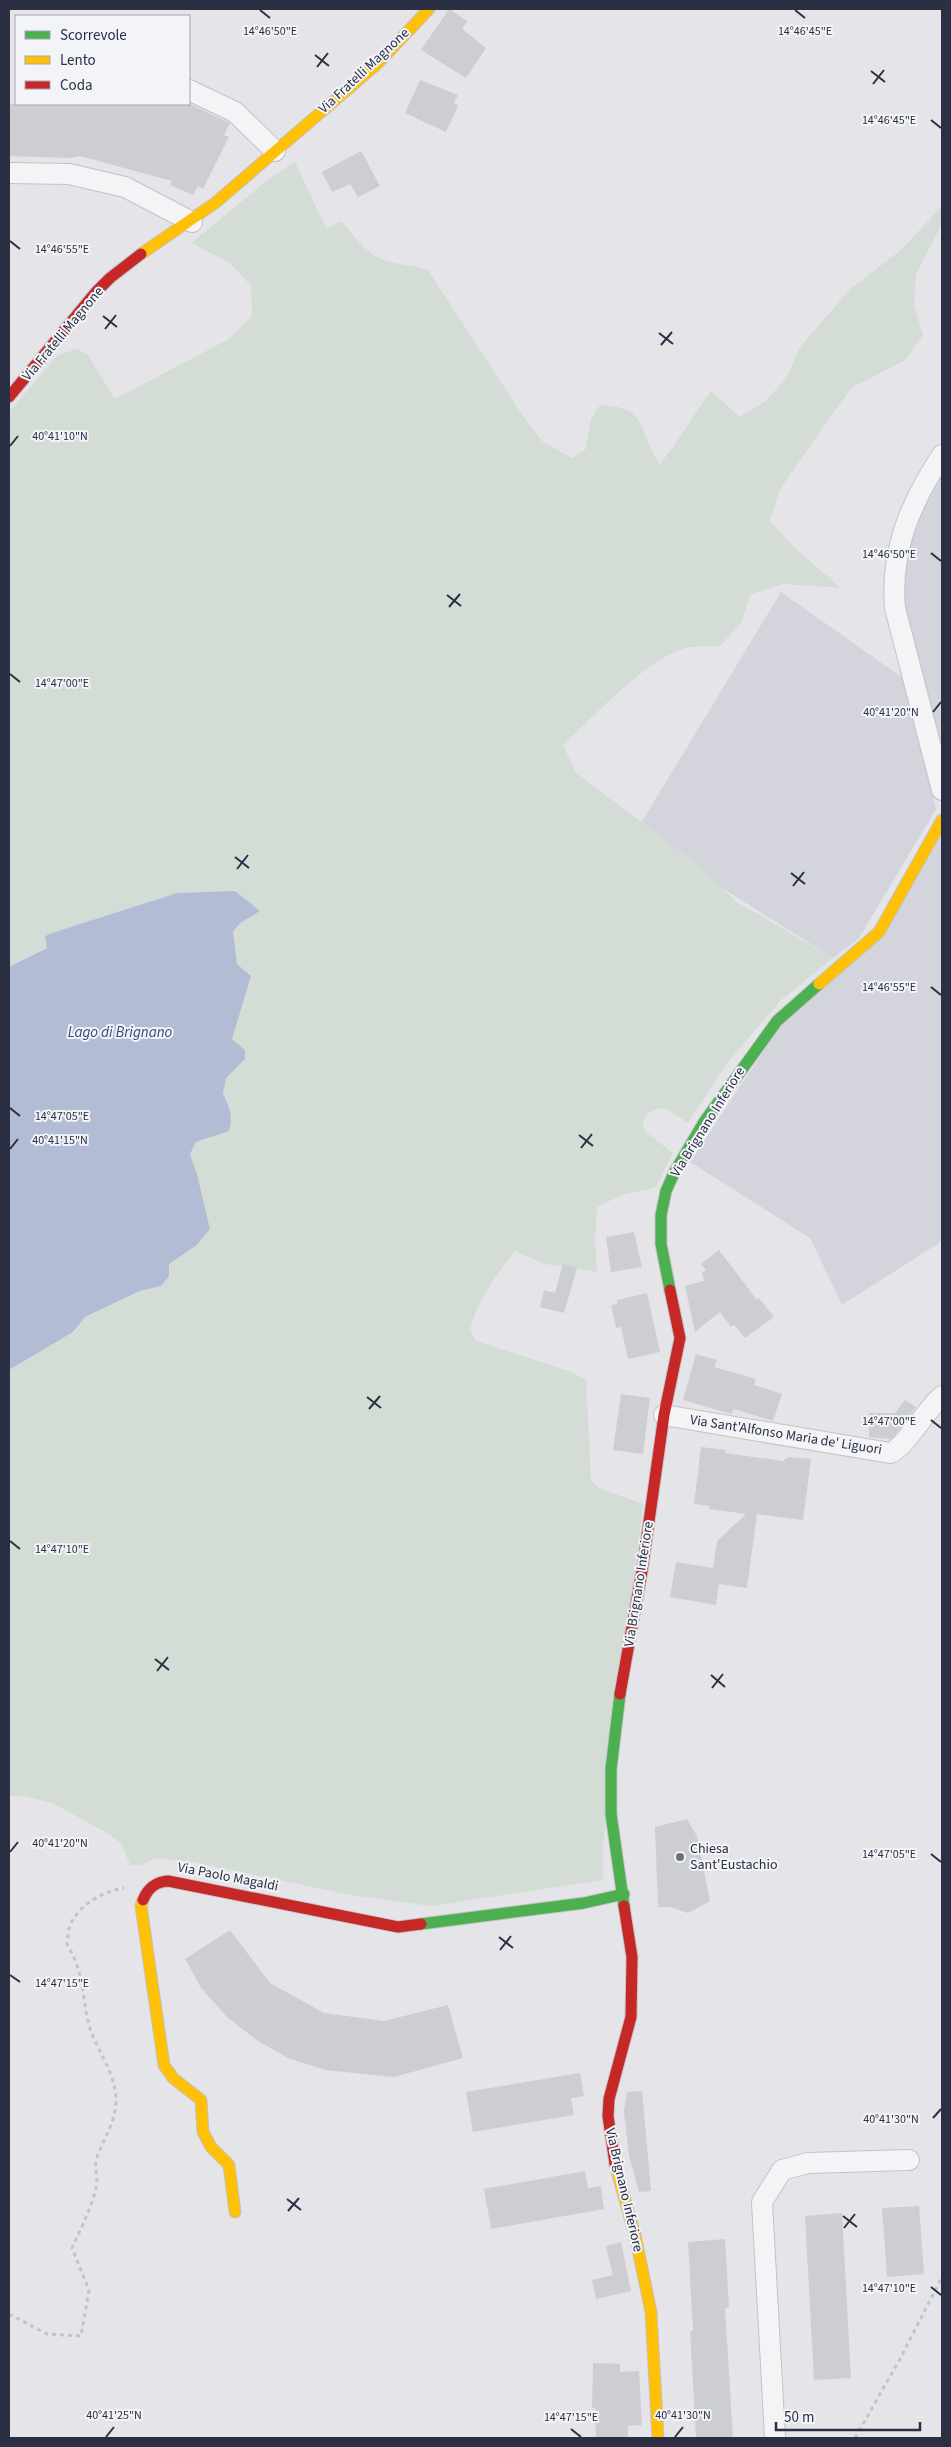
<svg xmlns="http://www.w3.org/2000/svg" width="951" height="2447" font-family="'Source Sans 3',sans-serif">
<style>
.built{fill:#d3d4dc}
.green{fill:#d3dcd5}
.water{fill:#b3bcd5}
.building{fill:#cdced2}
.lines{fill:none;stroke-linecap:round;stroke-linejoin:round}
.street-casing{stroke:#c3c3c7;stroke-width:22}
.fast-casing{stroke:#c3c3c7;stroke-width:13}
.slow-casing{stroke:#c3c3c7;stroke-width:13}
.jam-casing{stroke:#c3c3c7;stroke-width:13}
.path{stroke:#c3c4c9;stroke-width:3;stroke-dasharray:4 4;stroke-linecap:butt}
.street{stroke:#f4f4f6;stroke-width:20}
.fast{stroke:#4caf50;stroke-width:11}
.slow{stroke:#ffc107;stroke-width:11}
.jam{stroke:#c62828;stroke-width:11}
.ticks{fill:none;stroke:#2a2f44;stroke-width:2}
.poi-dot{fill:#6b6f7e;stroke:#f3f4f8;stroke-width:2}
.labels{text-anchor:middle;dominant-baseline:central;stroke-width:4;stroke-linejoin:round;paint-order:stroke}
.street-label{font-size:14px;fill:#2a2f44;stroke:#f3f4f8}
.poi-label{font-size:14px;fill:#2a2f44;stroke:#f3f4f8;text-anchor:start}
.water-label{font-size:15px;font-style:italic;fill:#334679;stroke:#f3f4f8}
.ticks-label{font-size:12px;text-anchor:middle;fill:#2a2f44;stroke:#f3f4f8;stroke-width:4;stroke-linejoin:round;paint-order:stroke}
</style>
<rect width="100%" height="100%" fill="#e5e5e9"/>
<g class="built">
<path d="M942 470V772L904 619V563L921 501Z"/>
<path d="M781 592 910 683 936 809 859 938 833 958 635 833Z"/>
<path d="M942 828V1241L842 1305 810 1238 690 1162 784 1020 878 938Z"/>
</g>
<path class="green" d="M295 162 326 228 342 221C353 236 368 255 386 261 400 265 414 265 428 270L525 419 543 442 572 458 585 450 591 419 599 406C649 403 639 436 660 464 679 441 693 415 711 391L740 417 766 401 787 377 800 347 850 289 901 250 942 206V224L916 274 914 305 923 335 905 360 851 388 780 489 770 521 797 550 841 588 783 584 751 594 741 623 720 646C710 646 700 646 690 647 650 654 593 718 563 745L576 773 687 856 737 902 833 958 781 1000 728 1062 688 1123 665 1108C651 1110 645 1111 643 1125L647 1133 673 1153 655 1188 624 1194 597 1207 595 1241 597 1272 545 1264 515 1251C495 1277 477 1299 470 1331L476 1341 566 1370 586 1379 591 1480 599 1488 643 1504 603 1845V1880L431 1906 351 1895 193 1862 155 1858 141 1865H130L121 1843 107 1833 53 1803 23 1796H9V1370L73 1332 85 1317 141 1291 161 1286 169 1264 197 1245 210 1229 197 1174 190 1154 196 1142 209 1139 230 1108 223 1094 226 1078 245 1059V1050L232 1039 251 976 237 964 233 932 240 923 235 892 177 893 55 932 45 936 48 947 9 967V412L58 355 77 349 87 354 115 399 229 339 252 316 251 286 229 262 191 243 269 179Z"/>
<path class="water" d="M235 891 260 911 240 923 233 932 237 964 251 976 232 1039 245 1050V1059L226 1078 223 1094C230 1107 233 1116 229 1131L196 1142 190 1154 197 1174 210 1229 197 1245 169 1264V1276L161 1286 140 1291 85 1317 73 1332 9 1370V967L47 948 45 936 55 932 177 893Z"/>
<g class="building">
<path d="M449 9 467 21 462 29 486 48 466 78 421 50Z"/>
<path d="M420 80 458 95 454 102 458 106 446 132 405 113Z"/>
<path d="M9 104H190L230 123 224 135 229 137 203 189 198 186 193 195 170 185 172 181 80 156 71 158 9 156Z"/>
<path d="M361 151 380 186 358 197 350 184 332 192 322 172Z"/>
<path d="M634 1232 642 1267 611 1272 606 1237Z"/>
<path d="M719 1250 757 1300 759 1298 774 1317 745 1338 734 1325 731 1327 720 1312 695 1332 685 1286 704 1281 702 1273 706 1270 701 1264Z"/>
<path d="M563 1264 577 1268 564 1313 540 1307 544 1290 555 1293Z"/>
<path d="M647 1293 660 1352 628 1359 621 1327 616 1328 611 1305 617 1304V1300Z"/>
<path d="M696 1354 717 1360 714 1367 756 1379 754 1385 782 1394 773 1421 734 1409 731 1414 683 1400Z"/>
<path d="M621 1394 650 1398 643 1454 613 1450Z"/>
<path d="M905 1400 916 1407 894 1436 890 1439 869 1437V1413H895Z"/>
<path d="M701 1447 726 1450 725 1453 783 1461 789 1457 811 1459 803 1520 757 1514 747 1588 719 1584 716 1605 670 1597 676 1562 713 1568 717 1541 746 1514 709 1509 710 1506 694 1504Z"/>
<path d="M687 1819 697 1836 710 1901 688 1913 670 1907H658L655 1827Z"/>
<path d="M230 1930 270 1983 324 2013 384 2021 448 2005 463 2058 394 2077 325 2070 288 2058 258 2041 228 2018 201 1988 185 1959Z"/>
<path d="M580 2073 584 2096 571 2098 574 2115 473 2132 466 2092Z"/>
<path d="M642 2091 651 2191 639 2192 629 2156 624 2111 627 2092Z"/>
<path d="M585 2171 588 2188 601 2186 604 2209 491 2229 484 2189Z"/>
<path d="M919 2206 924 2274 887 2277 882 2208Z"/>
<path d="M842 2213 851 2378 814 2380 805 2216Z"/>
<path d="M725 2239 729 2307 725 2308 733 2438H696L690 2331H693L688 2242Z"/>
<path d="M621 2242 631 2291 596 2299 592 2280 613 2275 606 2246Z"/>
<path d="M593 2363 620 2364V2372L639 2371 642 2425 628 2426V2438H596L595 2408H592Z"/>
</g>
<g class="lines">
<g class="street-casing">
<g id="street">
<path d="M189 90 235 112 275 151"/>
<path d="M9 173 69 174 125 187 192 222"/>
<path d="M942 455C911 502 890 550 895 608L942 790"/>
<path d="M664 1415 890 1453C905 1448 926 1409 942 1396"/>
<path d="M775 2438 762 2202 782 2170 808 2163 909 2160"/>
</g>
</g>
<g class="fast-casing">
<g id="fast">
<path d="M670 1290 661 1244V1215L666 1191 675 1171 704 1122 777 1021 819 984"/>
<path d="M620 1694 611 1769V1814L624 1906"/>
<path d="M421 1924 584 1903 624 1894"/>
</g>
</g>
<g class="slow-casing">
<g id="slow">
<path d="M141 254 215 203 377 64 429 9"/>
<path d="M819 984 879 932 942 820"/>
<path d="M143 1900 141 1906 164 2065 173 2078 201 2100 203 2132 211 2147 229 2165 235 2212"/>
<path d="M615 2164 635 2235 651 2312 658 2438"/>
</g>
</g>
<g class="jam-casing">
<g id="jam">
<path d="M9 397 96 292 110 278 141 254"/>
<path d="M620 1694 642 1571 664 1415 680 1338 670 1290"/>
<path d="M143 1900C148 1888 155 1882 168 1881L398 1927 421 1924"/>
<path d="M615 2164 608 2116 609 2099 631 2017 632 1957 624 1906"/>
</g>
</g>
<g class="path">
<path d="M9 2314 47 2334 81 2336 89 2290 72 2248C81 2228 91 2209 96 2188 99 2178 93 2166 97 2157 104 2138 116 2122 116 2100 115 2070 96 2050 89 2025 81 1993 85 1975 67 1944 68 1938 68 1930 70 1925 80 1904 103 1891 124 1888"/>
<path d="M855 2438 900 2359 942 2277"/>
</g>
<use href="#street" class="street"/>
<use href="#fast" class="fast"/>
<use href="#slow" class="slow"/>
<use href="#jam" class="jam"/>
</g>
<path class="ticks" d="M260 10 270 18M795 10 805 18M315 55 329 66M317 67 328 53M871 71 885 82M873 84 884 70M931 120 941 128M10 241 20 249M103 316 117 327M105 329 116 315M659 333 673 344M661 345 672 332M10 446 18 436M931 553 941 561M447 595 461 606M449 607 460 594M10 674 20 682M933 712 941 702M235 857 249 868M237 869 248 855M791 873 805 884M793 886 804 872M931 987 941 995M10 1108 20 1116M579 1135 593 1146M581 1148 592 1134M10 1149 18 1139M367 1397 381 1408M369 1409 380 1396M931 1420 941 1428M10 1541 20 1549M155 1659 169 1670M157 1671 168 1657M711 1675 725 1687M712 1688 723 1674M10 1852 18 1842M931 1854 941 1862M499 1937 513 1948M500 1950 511 1936M10 1975 20 1982M933 2118 941 2109M287 2199 301 2210M288 2211 299 2198M843 2216 857 2227M844 2228 855 2214M931 2287 941 2295M571 2429 581 2437M106 2437 114 2427M675 2437 683 2427"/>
<circle class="poi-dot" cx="680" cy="1857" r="5"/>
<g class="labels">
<g class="street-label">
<text transform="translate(364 71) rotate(-43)">Via Fratelli Magnone</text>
<text transform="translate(63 334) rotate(-50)">Via Fratelli Magnone</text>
<text transform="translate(708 1122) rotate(-58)">Via Brignano Inferiore</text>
<text transform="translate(786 1435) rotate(9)">Via Sant'Alfonso Maria de' Liguori</text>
<text transform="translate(639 1584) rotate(-81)">Via Brignano Inferiore</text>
<text transform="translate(228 1877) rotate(11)">Via Paolo Magaldi</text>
<text transform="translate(624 2190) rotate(77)">Via Brignano Inferiore</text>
</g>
<g class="poi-label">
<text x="690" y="1849">Chiesa<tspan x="690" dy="16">Sant'Eustachio</tspan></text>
</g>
<g class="water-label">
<text x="120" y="1032">Lago di Brignano</text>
</g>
</g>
<g class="ticks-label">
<text x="805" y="35">14°46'45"E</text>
<text x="270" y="35">14°46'50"E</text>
<text x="889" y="124">14°46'45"E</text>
<text x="62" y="253">14°46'55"E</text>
<text x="60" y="440">40°41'10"N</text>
<text x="889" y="558">14°46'50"E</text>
<text x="62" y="687">14°47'00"E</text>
<text x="891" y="716">40°41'20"N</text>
<text x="889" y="991">14°46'55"E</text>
<text x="62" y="1120">14°47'05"E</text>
<text x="60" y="1144">40°41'15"N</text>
<text x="889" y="1425">14°47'00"E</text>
<text x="62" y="1553">14°47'10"E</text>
<text x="60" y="1847">40°41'20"N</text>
<text x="889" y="1858">14°47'05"E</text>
<text x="62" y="1987">14°47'15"E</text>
<text x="891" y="2123">40°41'30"N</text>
<text x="889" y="2292">14°47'10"E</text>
<text x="114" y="2419">40°41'25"N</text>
<text x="683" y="2419">40°41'30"N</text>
<text x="571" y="2421">14°47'15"E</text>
</g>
<rect width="951" height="2447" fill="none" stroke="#2a2f44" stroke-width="20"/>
<rect x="15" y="15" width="175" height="90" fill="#f3f4f8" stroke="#a3a5b0"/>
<rect x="25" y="31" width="25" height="8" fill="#4caf50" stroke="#a3a5b0"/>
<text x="60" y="40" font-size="15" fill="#2a2f44">Scorrevole</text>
<rect x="25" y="56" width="25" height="8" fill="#ffc107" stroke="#a3a5b0"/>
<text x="60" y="65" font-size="15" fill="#2a2f44">Lento</text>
<rect x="25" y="81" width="25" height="8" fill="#c62828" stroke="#a3a5b0"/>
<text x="60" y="90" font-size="15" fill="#2a2f44">Coda</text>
<path d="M776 2422v8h144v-8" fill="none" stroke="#2a2f44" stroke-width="2.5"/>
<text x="784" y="2422" font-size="15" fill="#2a2f44" stroke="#f3f4f8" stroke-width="4" paint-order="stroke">50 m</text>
</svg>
